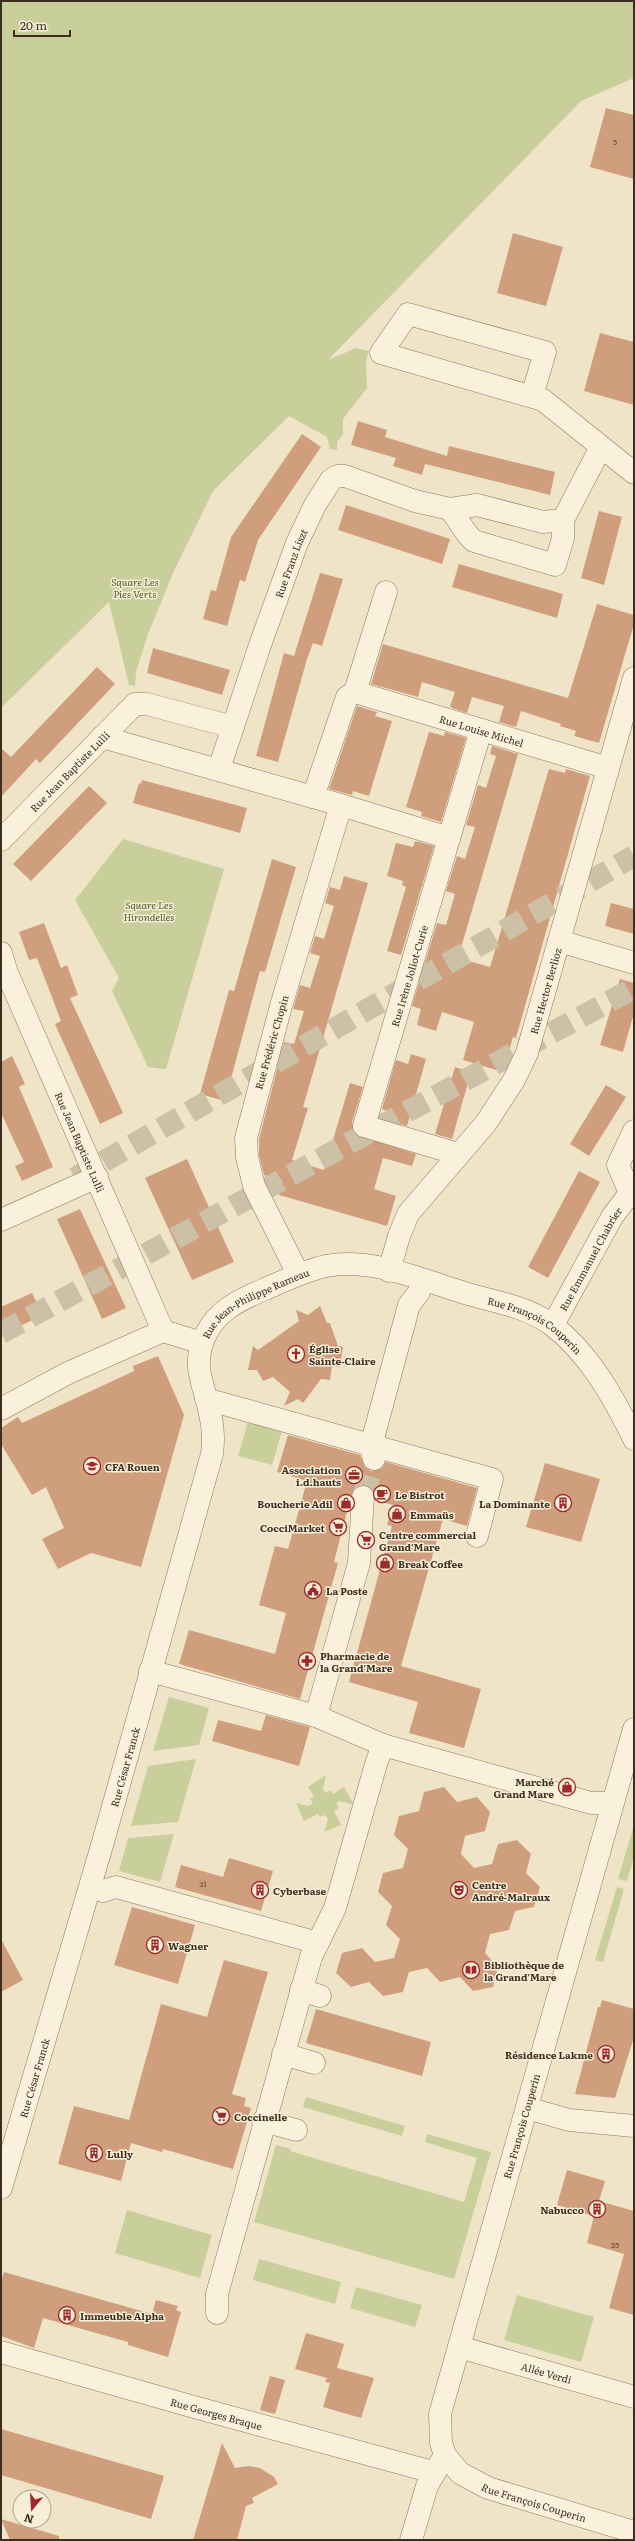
<svg xmlns="http://www.w3.org/2000/svg" width="635" height="2541" font-family="Literata,serif">
<style>
.green{fill:#c9cf9b}
.building{fill:#cf9f7d}
.lines{fill:none;stroke-linecap:round;stroke-linejoin:round}
.minor-tunnel{stroke:#ccc0a6;stroke-width:22;stroke-dasharray:22 11;stroke-linecap:butt}
.highway-tunnel{stroke:#ccc0a6;stroke-width:22;stroke-dasharray:22 11;stroke-linecap:butt}
.minor-casing{stroke:#8d765c;stroke-width:23}
.minor{stroke:#faf1dc;stroke-width:22}
.labels{text-anchor:middle;dominant-baseline:central;stroke-width:3;stroke-linejoin:round;paint-order:stroke}
.number-label{font-size:8px;fill:#624a37}
.street-label{font-size:10px;fill:#3d2e20;stroke:#f7eed8}
.park-label{font-size:10px;font-style:italic;fill:#4d5a26;stroke:#f7eed8}
.poi-label{font-size:10px;font-weight:bold;fill:#3d2e20;stroke:#f7eed8;text-anchor:start}
</style>
<rect width="100%" height="100%" fill="#f0e4c8"/>
<g class="green">
<path d="M1 1H634V78L581 101 328 360 356 348 369 351 366 361 367 388 343 419V434L337 442V450L330 449 327 437 289 416 213 491 174 571 148 634 136 672 135 686 129 685 109 602 1 708Z"/>
<path d="M123 839 224 869 166 1069 148 1067 112 991 119 978 75 900Z"/>
<path d="M248 1422 282 1431 272 1465 238 1456Z"/>
<path d="M169 1697 209 1708 199 1745 153 1751Z"/>
<path d="M196 1759 178 1822 131 1826 148 1766Z"/>
<path d="M326 1775 323 1789 325 1793 330 1790 333 1794 344 1787 354 1805 340 1801 336 1803 339 1808 334 1811 341 1825 324 1832 328 1819 325 1815 320 1817 318 1814 304 1821 296 1803 309 1806 313 1803 310 1799 314 1796 308 1787Z"/>
<path d="M634 1825V1857L627 1881 618 1879Z"/>
<path d="M174 1834 160 1882 119 1871 128 1838Z"/>
<path d="M617 1887 624 1889 603 1962 595 1960Z"/>
<path d="M306 2097 405 2126 402 2136 303 2107Z"/>
<path d="M427 2134 491 2152 454 2279 254 2222 276 2145 291 2149 290 2151 464 2202 477 2158 425 2142Z"/>
<path d="M127 2210 212 2235 200 2278 115 2253Z"/>
<path d="M259 2259 341 2282 335 2304 253 2280Z"/>
<path d="M356 2287 422 2305 415 2327 350 2308Z"/>
<path d="M517 2295 594 2317 581 2362 504 2340Z"/>
</g>
<g class="building">
<path d="M606 108 634 115V179L590 167Z"/>
<path d="M513 233 563 247 546 306 497 293Z"/>
<path d="M600 333 634 342V405L584 391Z"/>
<path d="M358 421 387 430 385 437 447 456 449 446 555 472 550 495 425 464 422 475 393 466 396 458 351 445Z"/>
<path d="M302 434 321 447 258 540 245 582 240 580 227 626 203 619 211 590 216 591 231 537Z"/>
<path d="M346 505 450 539 442 564 338 530Z"/>
<path d="M599 511 622 517 604 585 581 578Z"/>
<path d="M459 564 563 594 557 618 452 587Z"/>
<path d="M320 573 343 579 322 646 313 643 307 659 278 762 256 756 284 653 294 656Z"/>
<path d="M597 604 634 615V624L599 743 574 736 576 731 560 726 561 724 521 711 516 727 499 722 504 706 472 697 467 713 452 708 450 706 455 692 422 682 418 697 371 684 383 644 568 698Z"/>
<path d="M153 648 230 670 222 695 147 673Z"/>
<path d="M97 667 115 684 40 763 36 759 1 797V748L11 757Z"/>
<path d="M357 706 377 712 375 716 392 721 369 796 353 791 352 795 329 789Z"/>
<path d="M429 732 444 736 445 732 466 738 441 822 421 816 422 812 406 807Z"/>
<path d="M492 746 518 754 458 958 490 967 549 769 565 773 566 769 590 776 516 1038 513 1037 503 1072 463 1060 474 1022 442 1012 436 1031 417 1025 421 1009 412 1006 437 923 446 925 455 894 446 891 457 856 465 859 475 827 466 825 478 785 486 788 496 756 490 754Z"/>
<path d="M142 780 247 808 240 833 133 803 139 783 141 784Z"/>
<path d="M89 786 107 803 31 881 13 864Z"/>
<path d="M415 841 434 846 401 955 387 951 406 887 402 885 403 881 387 876 396 843 413 847Z"/>
<path d="M272 859 296 867 265 972 260 971 225 1101 200 1094 229 990 234 991Z"/>
<path d="M344 876 368 883 303 1107 308 1108 292 1160 324 1170 350 1083 363 1087 352 1122 355 1134 416 1154 412 1166 383 1158 374 1189 396 1196 387 1226 279 1195 282 1180 264 1175 259 1155V1139L284 1042 294 1044 304 1011 293 1009 300 985 310 988 320 956 310 953 315 936 324 939 334 906 325 903 330 887 340 890Z"/>
<path d="M611 903 634 909V934L605 926Z"/>
<path d="M44 923 61 968 67 965 78 995 70 998 123 1113 100 1124 55 1024 61 1021 37 958 29 960 19 932Z"/>
<path d="M620 979 634 983V1013L623 1052 600 1045Z"/>
<path d="M411 1054 426 1059 407 1126 391 1121 394 1113 382 1109 396 1060 408 1064Z"/>
<path d="M12 1056 25 1084 19 1087 53 1167 22 1181 15 1166 24 1162 1 1113V1062Z"/>
<path d="M455 1067 471 1072 452 1139 435 1134Z"/>
<path d="M606 1085 626 1097 589 1156 570 1144Z"/>
<path d="M187 1159 234 1262 192 1280 145 1178Z"/>
<path d="M579 1171 600 1182 548 1278 528 1267Z"/>
<path d="M80 1209 126 1308 102 1319 57 1219Z"/>
<path d="M32 1293 43 1315 1 1335V1307Z"/>
<path d="M320 1306 327 1323H330L338 1346 343 1347 340 1367 332 1366 330 1380 321 1379 303 1403 298 1399 284 1406 290 1392 273 1377 263 1381 257 1370H248L253 1346 258 1350 299 1321 296 1310 308 1315Z"/>
<path d="M158 1356 184 1415 141 1567 91 1553 58 1569 42 1539 64 1528 46 1487 32 1495 1 1444V1428L18 1417 22 1423 134 1371 133 1366Z"/>
<path d="M288 1435 360 1455 365 1467 371 1471 382 1468 386 1462 477 1488 467 1526 443 1519 401 1666 481 1689 464 1748 409 1733 418 1702 349 1682 392 1526 387 1525 393 1505 375 1500 374 1491 364 1485 357 1486 351 1496 334 1562 338 1563 300 1699 179 1664 189 1630 275 1654 286 1613 259 1605 275 1546 288 1549 307 1481 277 1472Z"/>
<path d="M545 1463 600 1479 581 1542 526 1527Z"/>
<path d="M266 1715 310 1727 299 1766 212 1741 218 1720 261 1731Z"/>
<path d="M444 1787 457 1802 477 1797 490 1812 485 1831 465 1836 461 1854 474 1868 492 1864 498 1844 517 1840 531 1854 526 1873 540 1887 534 1907 515 1911 509 1930 490 1934 485 1953 498 1967 493 1987 473 1991 460 1977 440 1982 427 1968 409 1972 403 1992 383 1996 369 1982 351 1987 336 1973 342 1953 362 1948 375 1962 394 1958 400 1939 386 1925 392 1906 378 1892 383 1873 403 1868 408 1849 394 1835 399 1816 419 1811 424 1792Z"/>
<path d="M229 1858 273 1871 261 1911 175 1887 181 1865 223 1877Z"/>
<path d="M132 1907 195 1925 178 1984 114 1965Z"/>
<path d="M1 1939 23 1980 1 1992Z"/>
<path d="M224 1960 268 1972 232 2094 246 2098 244 2106 251 2108 233 2169 163 2149 162 2152 131 2143 121 2181 58 2164 74 2106 129 2120 161 2004 207 2017Z"/>
<path d="M602 2000 634 2009V2037L615 2098 575 2094 598 2007H600Z"/>
<path d="M316 2009 431 2042 422 2076 306 2043Z"/>
<path d="M567 2170 605 2181 599 2201 634 2211V2315L609 2308 624 2254 587 2243 594 2216 557 2205Z"/>
<path d="M4 2272 152 2314 156 2300 178 2306 176 2310 181 2312 168 2357 128 2345V2342L43 2318 34 2348 1 2336V2281Z"/>
<path d="M306 2333 344 2344 337 2368 374 2378 361 2418 323 2407 330 2383 325 2382 327 2378 295 2369Z"/>
<path d="M270 2376 285 2380 275 2414 260 2410Z"/>
<path d="M1 2429 164 2476 151 2519 1 2475Z"/>
<path d="M222 2443 235 2468 249 2466 260 2468 274 2477 278 2484 252 2498 254 2503 246 2506 237 2540H193Z"/>
<path d="M1 2519 59 2536V2540H10Z"/>
</g>
<g class="lines">
<path class="minor-tunnel" d="M363 1497 374 1459"/>
<g class="highway-tunnel">
<path d="M75 1178 634 856"/>
<path d="M1 1333 634 988"/>
</g>
<g class="minor-casing">
<g id="minor">
<path d="M532 396 545 352 408 314 381 353 543 400 634 473"/>
<path d="M450 509C459 520 464 533 474 541L555 565 563 538V520L601 447"/>
<path id="s1" d="M386 592 355 692 608 768"/>
<path d="M102 737 341 805 281 1006 246 1138 247 1157 254 1186 298 1274"/>
<path id="s2" d="M219 769 260 645 297 543 315 505 331 480 337 476H345L415 501 450 509 477 505 543 522 563 520"/>
<path d="M313 797 347 697 355 692"/>
<path d="M341 805 449 838"/>
<path id="s3" d="M1 840 135 704H147L233 727"/>
<path d="M559 941 634 963"/>
<path id="s4" d="M1 953 7 973 163 1331"/>
<path id="s5" d="M458 1154 364 1126 481 730"/>
<path d="M630 1193 618 1165 634 1131"/>
<path d="M1 1220 97 1177"/>
<path id="s6" d="M389 1271 399 1236 408 1214 486 1123 514 1080 527 1053 634 678"/>
<path id="s7" d="M553 1325 612 1217 630 1193H634"/>
<path d="M206 1399 492 1479 477 1536"/>
<path d="M1 1409 68 1373 163 1331 202 1343"/>
<path d="M374 1459 371 1446 409 1305 419 1292"/>
<path d="M150 1671 316 1716 383 1745 591 1803H604"/>
<path d="M316 1716 359 1563 363 1497"/>
<path id="s8" d="M634 1729 445 2396 440 2414 441 2443 445 2455 460 2473 488 2488 634 2532"/>
<path d="M103 1891 116 1887 318 1943"/>
<path d="M301 1990 320 1996"/>
<path d="M283 2054 314 2063"/>
<path d="M527 2108 569 2120 634 2126"/>
<path d="M263 2121 296 2130"/>
<path id="s9" d="M1 2188 103 1842 212 1454C214 1439 213 1424 209 1409 203 1381 191 1365 206 1334 217 1311 239 1300 263 1290 284 1281 303 1271 326 1266 372 1257 424 1281 468 1294 496 1302 528 1307 552 1325 589 1353 614 1398 634 1439"/>
<path d="M217 2313V2294L311 1957 335 1908 376 1764 383 1745"/>
<path id="s10" d="M459 2347 634 2397"/>
<path id="s11" d="M1 2352 194 2407 433 2472"/>
<path d="M411 2540 427 2486 442 2460"/>
</g>
</g>
<use href="#minor" class="minor"/>
</g>
<defs>
<g id="church-ring" transform="scale(0.9)"><circle r="9.5" fill="#f7eed8" stroke="#9e2a2b" stroke-width="1.5"/><path d="M-1.2-6h2.4v3.5h3.3v2.4h-3.3V6h-2.4V-.1h-3.3v-2.4h3.3Z" fill="#9e2a2b"/></g>
<g id="university-ring" transform="scale(0.9)"><circle r="9.5" fill="#f7eed8" stroke="#9e2a2b" stroke-width="1.5"/><path d="M0-5L7-2L0 1L-7-2ZM-4 1L0 2.5L4 1V4Q0 6-4 4Z" fill="#9e2a2b"/></g>
<g id="office-ring" transform="scale(0.9)"><circle r="9.5" fill="#f7eed8" stroke="#9e2a2b" stroke-width="1.5"/><path d="M-6-3h4V-5.5h4V-3h4V5H-6ZM-1-4.5V-3h2v-1.5ZM-6 0V1H6V0Z" fill="#9e2a2b"/></g>
<g id="cafe-ring" transform="scale(0.9)"><circle r="9.5" fill="#f7eed8" stroke="#9e2a2b" stroke-width="1.5"/><path d="M-5.5-4.5H6V0H3Q3 3.5 0 3.5H-2.5Q-5.5 3.5-5.5 0ZM3-3.2v2h1.7v-2ZM-6 4.5H4V6H-6Z" fill="#9e2a2b"/></g>
<g id="shop-ring" transform="scale(0.9)"><circle r="9.5" fill="#f7eed8" stroke="#9e2a2b" stroke-width="1.5"/><path d="M-5-2.5h2.3a2.7 3.5 0 0 1 5.4 0H5L5.5 6h-11ZM-1.5-2.5h3a1.5 2.3 0 0 0-3 0Z" fill="#9e2a2b"/></g>
<g id="building-ring" transform="scale(0.9)"><circle r="9.5" fill="#f7eed8" stroke="#9e2a2b" stroke-width="1.5"/><path d="M-4-6H4V6H1V3H-1V6H-4ZM-2.5-4.3h1.7v1.8h-1.7ZM.8-4.3h1.7v1.8H.8ZM-2.5-1h1.7V.8h-1.7ZM.8-1h1.7V.8H.8Z" fill="#9e2a2b"/></g>
<g id="supermarket-ring" transform="scale(0.9)"><circle r="9.5" fill="#f7eed8" stroke="#9e2a2b" stroke-width="1.5"/><path d="M-6-5.5h2.5l.6 2H6L4.5 2H-2.5L-4.4-4H-6ZM-1.5 3.2a1.3 1.3 0 1 0 .1 0ZM3 3.2a1.3 1.3 0 1 0 .1 0Z" fill="#9e2a2b"/></g>
<g id="civic-ring" transform="scale(0.9)"><circle r="9.5" fill="#f7eed8" stroke="#9e2a2b" stroke-width="1.5"/><path d="M-.6-6.5H3V-4.5H.6V-3L4-1V1h2V6H-6V1h2V-1L-.6-3ZM-1.2 2.5V6h2.4V2.5Z" fill="#9e2a2b"/></g>
<g id="pharmacy-ring" transform="scale(0.9)"><circle r="9.5" fill="#f7eed8" stroke="#9e2a2b" stroke-width="1.5"/><path d="M-2-6h4v4h4v4h-4v4h-4v-4h-4v-4h4Z" fill="#9e2a2b"/></g>
<g id="theatre-ring" transform="scale(0.9)"><circle r="9.5" fill="#f7eed8" stroke="#9e2a2b" stroke-width="1.5"/><path d="M-5-5.5Q0-4 5-5.5V0Q5 5 0 6Q-5 5-5 0ZM-3.3-2.5H-1v1.5H-3.3ZM1-2.5H3.3v1.5H1ZM-2.8 1Q0 5.5 2.8 1Z" fill="#9e2a2b"/></g>
<g id="library-ring" transform="scale(0.9)"><circle r="9.5" fill="#f7eed8" stroke="#9e2a2b" stroke-width="1.5"/><path d="M-6-4Q-3-5.5-.7-3.5V5Q-3 3-6 4ZM6-4Q3-5.5 .7-3.5V5Q3 3 6 4Z" fill="#9e2a2b"/></g>
</defs>
<g fill-rule="evenodd">
<use href="#church-ring" x="296" y="1354"/>
<use href="#university-ring" x="92" y="1466"/>
<use href="#office-ring" x="354" y="1475"/>
<use href="#cafe-ring" x="382" y="1494"/>
<use href="#shop-ring" x="346" y="1503"/>
<use href="#building-ring" x="563" y="1503"/>
<use href="#shop-ring" x="397" y="1514"/>
<use href="#supermarket-ring" x="338" y="1527"/>
<use href="#supermarket-ring" x="366" y="1540"/>
<use href="#shop-ring" x="385" y="1563"/>
<use href="#civic-ring" x="313" y="1590"/>
<use href="#pharmacy-ring" x="307" y="1661"/>
<use href="#shop-ring" x="567" y="1787"/>
<use href="#building-ring" x="260" y="1890"/>
<use href="#theatre-ring" x="459" y="1890"/>
<use href="#building-ring" x="155" y="1945"/>
<use href="#library-ring" x="471" y="1970"/>
<use href="#building-ring" x="606" y="2054"/>
<use href="#supermarket-ring" x="221" y="2116"/>
<use href="#building-ring" x="94" y="2153"/>
<use href="#building-ring" x="597" y="2209"/>
<use href="#building-ring" x="67" y="2315"/>
</g>
<g class="labels">
<g class="number-label">
<text x="615" y="141">5</text>
<text x="203" y="1883">31</text>
<text x="615" y="2244">35</text>
</g>
<g class="street-label">
<text stroke="none"><textPath href="#s2" startOffset="218">Rue Franz Liszt</textPath></text>
<text stroke="none"><textPath href="#s1" startOffset="237">Rue Louise Michel</textPath></text>
<text stroke="none"><textPath href="#s3" startOffset="97">Rue Jean Baptiste Lulli</textPath></text>
<text stroke="none"><textPath href="#s5" startOffset="255">Rue Irène Joliot-Curie</textPath></text>
<text stroke="none"><textPath href="#s6" startOffset="326">Rue Hector Berlioz</textPath></text>
<text transform="translate(271 1042) rotate(-74)">Rue Frédéric Chopin</text>
<text stroke="none"><textPath href="#s4" startOffset="205">Rue Jean Baptiste Lulli</textPath></text>
<text stroke="none"><textPath href="#s7" startOffset="76">Rue Emmanuel Chabrier</textPath></text>
<text stroke="none"><textPath href="#s9" startOffset="946">Rue Jean-Philippe Rameau</textPath></text>
<text stroke="none"><textPath href="#s9" startOffset="1249">Rue François Couperin</textPath></text>
<text stroke="none"><textPath href="#s9" startOffset="439">Rue César Franck</textPath></text>
<text stroke="none"><textPath href="#s9" startOffset="115">Rue César Franck</textPath></text>
<text transform="translate(521 2126) rotate(-74)">Rue François Couperin</text>
<text stroke="none"><textPath href="#s10" startOffset="91">Allée Verdi</textPath></text>
<text stroke="none"><textPath href="#s11" startOffset="224">Rue Georges Braque</textPath></text>
<text stroke="none"><textPath href="#s8" startOffset="857">Rue François Couperin</textPath></text>
</g>
<g class="park-label">
<text x="135" y="581">Square Les<tspan x="135" dy="12">Pies Verts</tspan></text>
<text x="149" y="904">Square Les<tspan x="149" dy="12">Hirondelles</tspan></text>
</g>
<g class="poi-label">
<text x="309" y="1348">Église<tspan x="309" dy="12">Sainte-Claire</tspan></text>
<text x="105" y="1466">CFA Rouen</text>
<text x="341" y="1469" text-anchor="end">Association<tspan x="341" dy="12">i.d.hauts</tspan></text>
<text x="395" y="1494">Le Bistrot</text>
<text x="333" y="1503" text-anchor="end">Boucherie Adil</text>
<text x="550" y="1503" text-anchor="end">La Dominante</text>
<text x="410" y="1514">Emmaüs</text>
<text x="325" y="1527" text-anchor="end">CocciMarket</text>
<text x="379" y="1534">Centre commercial<tspan x="379" dy="12">Grand'Mare</tspan></text>
<text x="398" y="1563">Break Coffee</text>
<text x="326" y="1590">La Poste</text>
<text x="320" y="1655">Pharmacie de<tspan x="320" dy="12">la Grand'Mare</tspan></text>
<text x="554" y="1781" text-anchor="end">Marché<tspan x="554" dy="12">Grand Mare</tspan></text>
<text x="472" y="1884">Centre<tspan x="472" dy="12">André-Malraux</tspan></text>
<text x="273" y="1890">Cyberbase</text>
<text x="168" y="1945">Wagner</text>
<text x="484" y="1964">Bibliothèque de<tspan x="484" dy="12">la Grand'Mare</tspan></text>
<text x="593" y="2054" text-anchor="end">Résidence Lakme</text>
<text x="234" y="2116">Coccinelle</text>
<text x="107" y="2153">Lully</text>
<text x="584" y="2209" text-anchor="end">Nabucco</text>
<text x="80" y="2315">Immeuble Alpha</text>
</g>
</g>
<rect width="635" height="2541" fill="none" stroke="#3d2e20" stroke-width="4"/>
<g transform="translate(32 2509) rotate(198)"><circle r="19" fill="#f7eed8" stroke="#ada18e"/>
<path d="M0-3L7 15L0 10L-7 15Z" fill="#9e2a2b"/>
<text y="-6" font-size="11" font-weight="bold" text-anchor="middle" fill="#3d2e20">N</text>
</g>
<path d="M14 30v6h56v-6" fill="none" stroke="#3d2e20" stroke-width="2"/>
<text x="20" y="30" font-size="12" fill="#3d2e20" stroke="#f7eed8" stroke-width="3" paint-order="stroke">20 m</text>
</svg>
